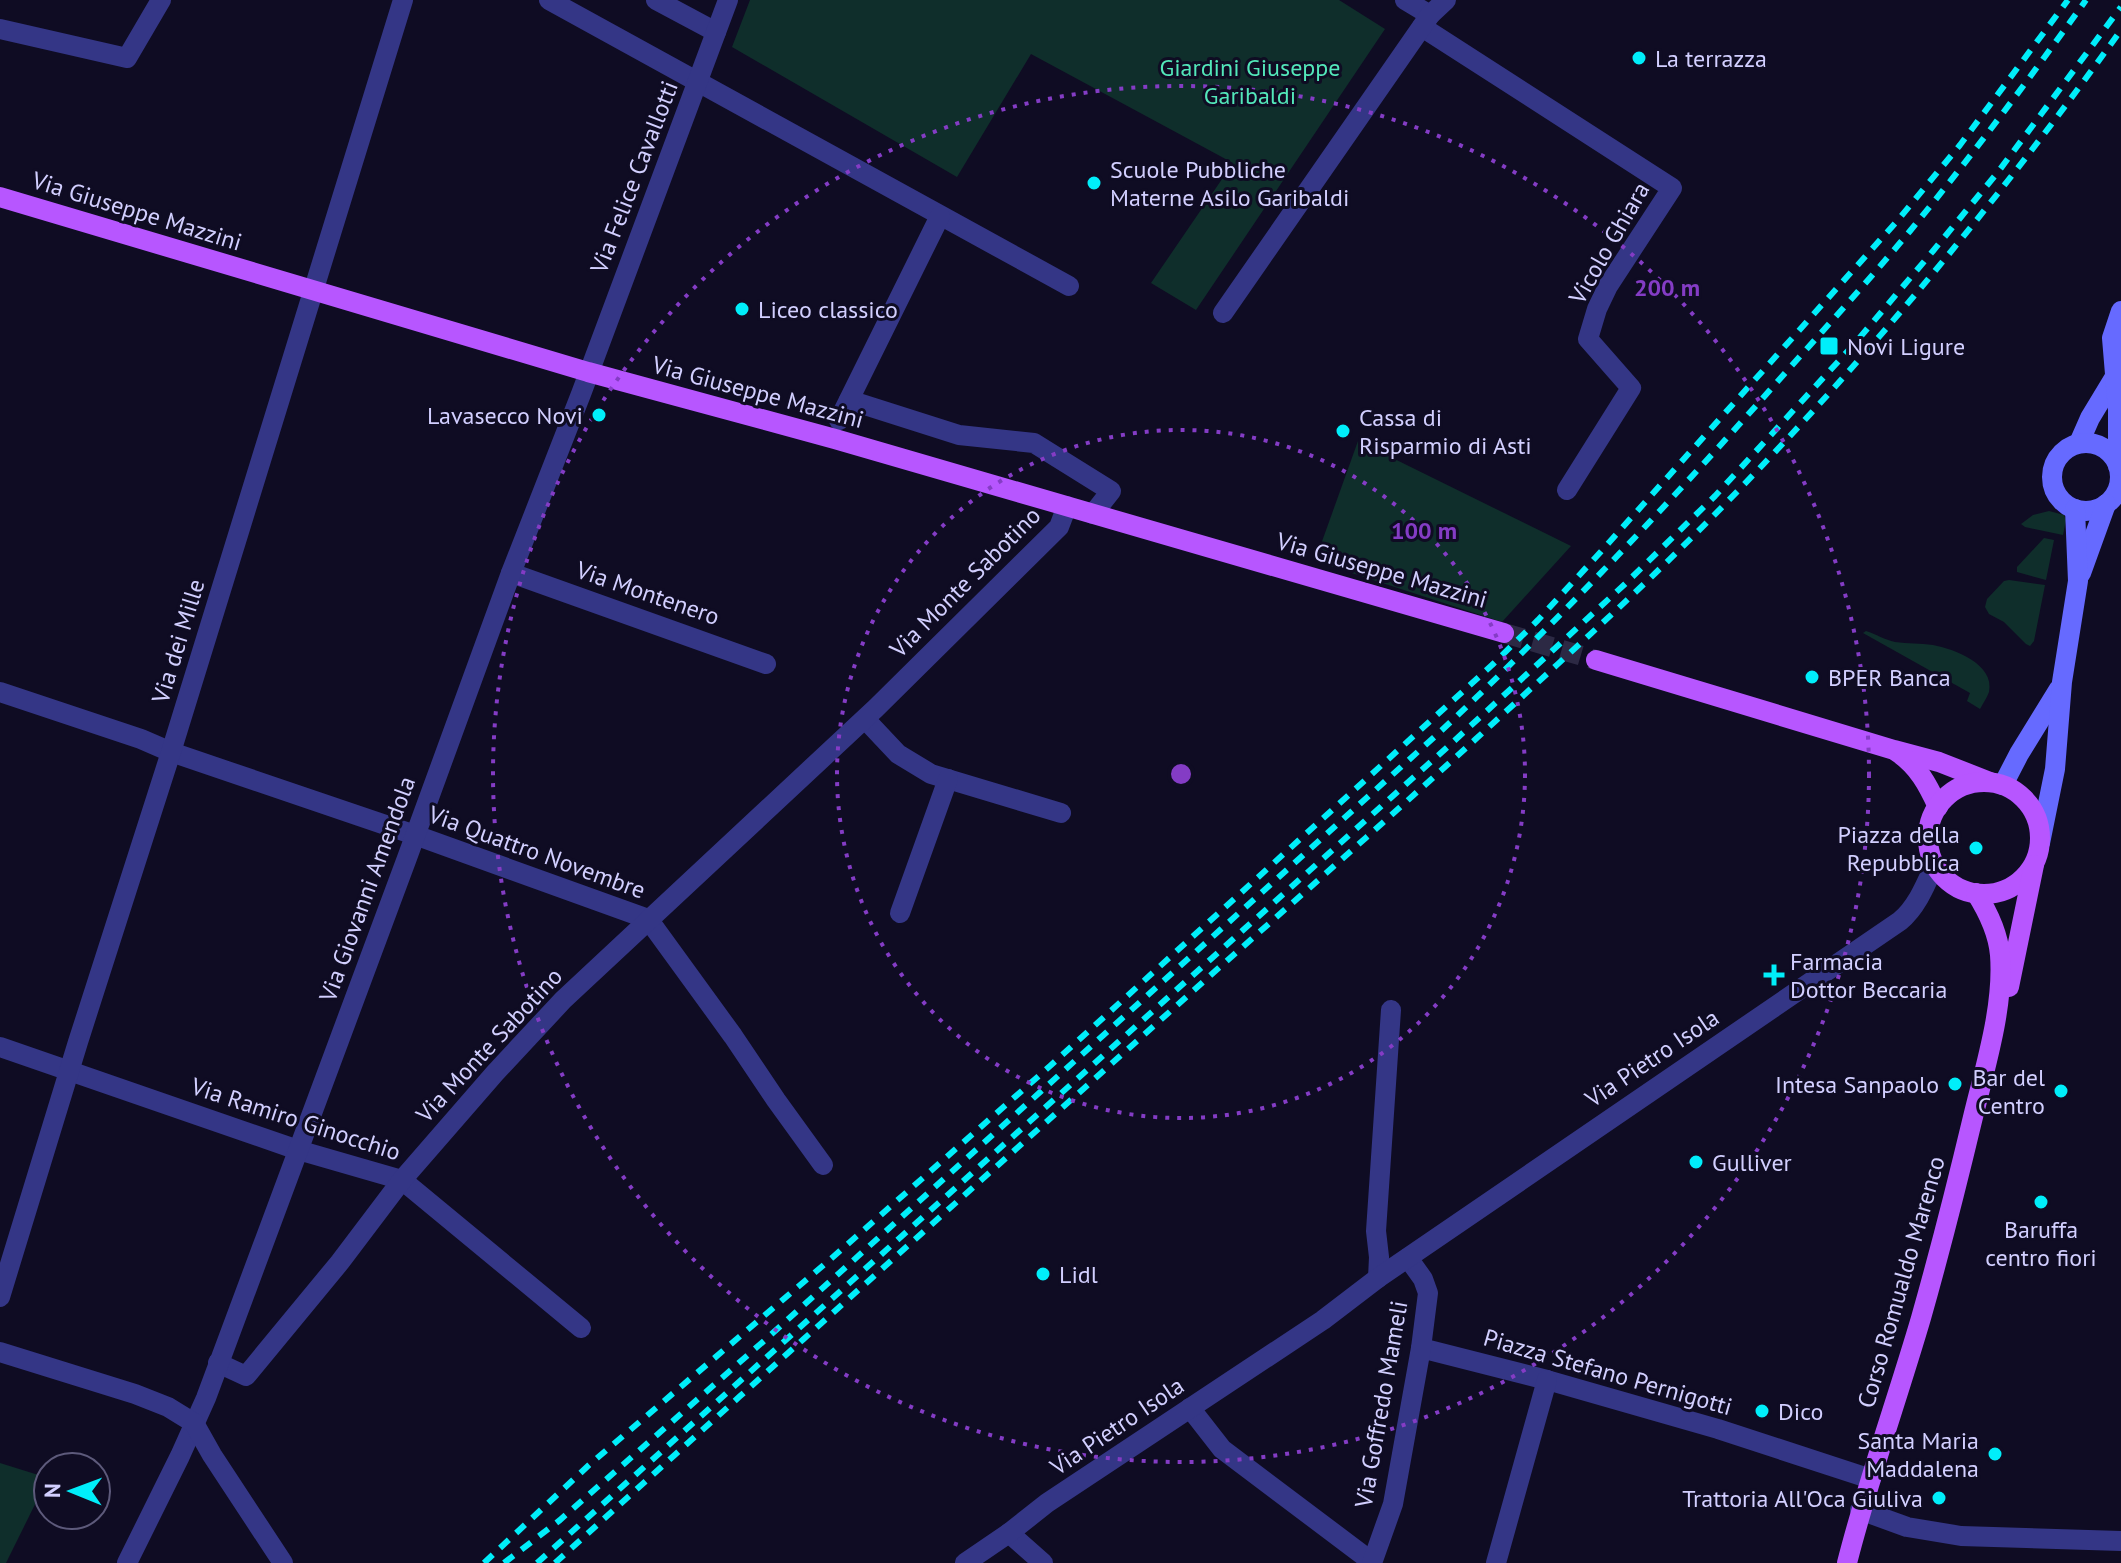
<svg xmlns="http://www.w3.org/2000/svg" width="2121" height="1563" font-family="'PT Sans',sans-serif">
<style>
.green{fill:#0f2e2b}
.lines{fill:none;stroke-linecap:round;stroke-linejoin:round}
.primary-tunnel{stroke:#2c2944;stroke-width:20;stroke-dasharray:20 10;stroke-linecap:butt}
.minor{stroke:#343686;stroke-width:20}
.tertiary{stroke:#343686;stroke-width:20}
.secondary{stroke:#666aff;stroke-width:20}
.primary{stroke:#b756ff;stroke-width:20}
.rail{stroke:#00eefa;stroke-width:6;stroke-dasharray:12 10;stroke-linecap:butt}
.ring{fill:none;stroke:#843cc5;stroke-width:4;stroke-dasharray:4 8}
.poi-dot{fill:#00eefa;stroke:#0f0c23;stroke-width:3}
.labels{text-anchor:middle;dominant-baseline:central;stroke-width:6;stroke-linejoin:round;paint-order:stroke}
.poi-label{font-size:24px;fill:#d2cfff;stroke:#0f0c23;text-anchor:start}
.park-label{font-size:24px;fill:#53e7ba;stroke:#0f0c23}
.street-label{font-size:24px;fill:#d2cfff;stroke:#0f0c23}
.centre{fill:#843cc5;stroke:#0f0c23;stroke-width:4}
.ring-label{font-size:24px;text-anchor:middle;font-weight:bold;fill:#843cc5;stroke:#0f0c23;stroke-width:6;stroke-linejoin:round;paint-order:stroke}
</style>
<rect width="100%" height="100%" fill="#0f0c23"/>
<g class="green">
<path d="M750 0H1339L1385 29 1196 310 1151 283 1233 163 1031 54 957 177 732 47Z"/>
<path d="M1358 441 1571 546 1502 622 1315 561Z"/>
<path d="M2049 511 2064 515 2066 520 2063 535 2025 527 2021 524 2033 515Z"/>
<path d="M2044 538 2054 540 2046 580 2017 572V567Z"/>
<path d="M2009 580 2045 585 2034 641 2030 646 2026 644 2004 622 1989 614 1985 607 1987 599 2004 581Z"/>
<path d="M1866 631C1876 634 1885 640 1895 642 1908 644 1920 643 1933 645 1954 649 1995 664 1989 692 1987 698 1983 703 1980 709L1967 701 1970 693 1863 633Z"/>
<path d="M0 1463 48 1478 6 1563H0Z"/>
</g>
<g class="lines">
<path class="primary-tunnel" d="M1504 633 1596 660"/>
<g class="minor">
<path d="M549 0 1069 286"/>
<path d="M656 0 716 32"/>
<path d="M1405 0 1430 15"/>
<path d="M1422 27 1672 188 1608 286 1597 309 1588 339 1631 388 1567 490"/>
<path d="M0 29 127 58 161 0"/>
<path d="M1223 313 1430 15 1446 0"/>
<path d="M849 400 959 435 1034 443 1111 491 1093 514"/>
<path d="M839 420 940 216"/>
<path d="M511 573 766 664"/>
<path d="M0 692 141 739 171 752 415 835 648 919 733 1036 776 1100 823 1165"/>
<path d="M865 719 898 754 931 774 1061 813"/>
<path d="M900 913 948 779"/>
<path d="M0 1047 298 1150 402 1180 581 1328"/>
<path d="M1378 1278 1379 1257 1376 1231 1391 1010"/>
<path d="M0 1297 78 1042 171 752 403 0"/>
<path d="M1421 1348 1547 1380 1718 1429 1871 1479"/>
<path d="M218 1363 246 1376 340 1262 402 1180 495 1073 563 1000 876 708 1059 527 1067 506"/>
<path d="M1190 1408 1222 1449 1372 1562"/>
<path d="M1860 1510 1907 1527 1961 1536 2121 1541"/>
<path d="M1009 1533 1043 1563"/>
<path d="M127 1563 180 1456 206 1398 407 858 511 573 581 394 728 0"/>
<path d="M1372 1563 1393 1504 1421 1348 1428 1293 1423 1279 1408 1258"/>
<path d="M1496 1563 1547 1380"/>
</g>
<g class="tertiary">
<path d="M0 1352 135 1394 168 1407 194 1423 212 1455 283 1563"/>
<path d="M965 1563 1009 1533 1047 1503 1323 1320 1378 1278 1900 921C1917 907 1926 884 1935 864"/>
</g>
<g class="secondary">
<path d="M2079 443 2090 418 2116 375"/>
<circle cx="2086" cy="477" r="34"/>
<path d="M2118 466V410L2112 338 2121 311"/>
<path d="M2081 573 2106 504"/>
<path d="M2003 785 2019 754 2059 689"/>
<path d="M2040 843 2055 769 2062 682 2078 581 2075 509"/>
</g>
<g class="primary">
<path d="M0 197 588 372 835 439 1504 633"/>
<path d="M1596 660 1894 750 1939 762 1990 782"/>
<path d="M1897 752C1918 766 1928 785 1938 807"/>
<circle cx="1984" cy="838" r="56"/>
<path d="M2009 987 2034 865"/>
<path d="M1847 1563C1868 1480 1897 1400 1921 1318 1940 1251 1957 1184 1973 1117 1985 1067 2004 1007 2000 955 1998 932 1988 912 1976 893"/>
</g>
<g class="rail">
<path d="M484 1563 589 1465 833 1257 1050 1066 1492 665 1538 620 1596 557 1898 220 1960 145 2068 0"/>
<path d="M504 1563 560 1520 765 1340 1442 730C1557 622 1665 508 1770 390 1817 337 1865 285 1910 231 1971 157 2030 78 2086 0"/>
<path d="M537 1563 1453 742 1625 584 1715 496 1856 342 1933 251 1998 172 2121 7"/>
<path d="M555 1563C776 1363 998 1165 1221 966 1323 876 1425 786 1525 694 1593 632 1661 570 1725 504 1869 357 2001 197 2121 30"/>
</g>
</g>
<g class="ring">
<circle cx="1181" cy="774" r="344"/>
<circle cx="1181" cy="774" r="688"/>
</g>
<g class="poi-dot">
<circle cx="1639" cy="58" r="8"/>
<circle cx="1094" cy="183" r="8"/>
<circle cx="742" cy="309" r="8"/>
<rect x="1819" y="336" width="20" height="20" rx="4"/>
<circle cx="599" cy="415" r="8"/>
<circle cx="1343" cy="431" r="8"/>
<circle cx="1812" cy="677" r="8"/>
<circle cx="1976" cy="848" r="8"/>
<path d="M1770 963h8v8h8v8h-8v8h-8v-8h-8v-8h8z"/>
<circle cx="1955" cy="1084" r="8"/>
<circle cx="2061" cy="1091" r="8"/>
<circle cx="1696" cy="1162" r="8"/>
<circle cx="2041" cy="1202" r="8"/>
<circle cx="1043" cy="1274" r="8"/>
<circle cx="1762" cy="1411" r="8"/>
<circle cx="1995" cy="1454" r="8"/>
<circle cx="1939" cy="1498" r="8"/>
</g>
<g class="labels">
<g class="poi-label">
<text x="1655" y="58">La terrazza</text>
<text x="1110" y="169">Scuole Pubbliche<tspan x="1110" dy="28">Materne Asilo Garibaldi</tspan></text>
<text x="758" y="309">Liceo classico</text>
<text x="1847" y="346">Novi Ligure</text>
<text x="583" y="415" text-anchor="end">Lavasecco Novi</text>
<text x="1359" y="417">Cassa di<tspan x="1359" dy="28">Risparmio di Asti</tspan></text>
<text x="1828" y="677">BPER Banca</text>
<text x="1960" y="834" text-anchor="end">Piazza della<tspan x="1960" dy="28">Repubblica</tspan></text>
<text x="1790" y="961">Farmacia<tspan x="1790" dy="28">Dottor Beccaria</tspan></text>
<text x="2045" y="1077" text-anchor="end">Bar del<tspan x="2045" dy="28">Centro</tspan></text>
<text x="1939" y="1084" text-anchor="end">Intesa Sanpaolo</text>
<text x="1712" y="1162">Gulliver</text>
<text x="2041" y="1229" text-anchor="middle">Baruffa<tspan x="2041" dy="28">centro fiori</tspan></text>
<text x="1059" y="1274">Lidl</text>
<text x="1778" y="1411">Dico</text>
<text x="1979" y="1440" text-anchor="end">Santa Maria<tspan x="1979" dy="28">Maddalena</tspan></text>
<text x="1923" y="1498" text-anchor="end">Trattoria All'Oca Giuliva</text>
</g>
<g class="park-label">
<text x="1250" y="67">Giardini Giuseppe<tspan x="1250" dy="28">Garibaldi</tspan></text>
</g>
<g class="street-label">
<text transform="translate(634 177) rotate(-69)">Via Felice Cavallotti</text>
<text transform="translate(137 211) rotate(17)">Via Giuseppe Mazzini</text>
<text transform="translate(1609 243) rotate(-60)">Vicolo Ghiara</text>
<text transform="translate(758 392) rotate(15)">Via Giuseppe Mazzini</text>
<text transform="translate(1382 570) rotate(16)">Via Giuseppe Mazzini</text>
<text transform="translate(965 582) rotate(-45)">Via Monte Sabotino</text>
<text transform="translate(648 593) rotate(19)">Via Montenero</text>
<text transform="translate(178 641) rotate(-73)">Via dei Mille</text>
<text transform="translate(537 852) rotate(20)">Via Quattro Novembre</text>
<text transform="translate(367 889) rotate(-70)">Via Giovanni Amendola</text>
<text transform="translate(489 1045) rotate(-47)">Via Monte Sabotino</text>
<text transform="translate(1652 1058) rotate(-34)">Via Pietro Isola</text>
<text transform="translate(296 1119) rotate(18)">Via Ramiro Ginocchio</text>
<text transform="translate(1901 1282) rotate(-74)">Corso Romualdo Marenco</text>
<text transform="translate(1608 1372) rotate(16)">Piazza Stefano Pernigotti</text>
<text transform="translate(1381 1404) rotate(-80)">Via Goffredo Mameli</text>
<text transform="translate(1117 1426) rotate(-34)">Via Pietro Isola</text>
</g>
</g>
<circle cx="1181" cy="774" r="12" class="centre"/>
<g class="ring-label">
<text x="1667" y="296">200 m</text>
<text x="1424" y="539">100 m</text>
</g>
<g transform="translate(72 1491) rotate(271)"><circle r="38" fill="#0f0c23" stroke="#5d5a7b" stroke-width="2"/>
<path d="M0-6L14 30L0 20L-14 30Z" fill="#00eefa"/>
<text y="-12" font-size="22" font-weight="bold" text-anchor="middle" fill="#d2cfff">N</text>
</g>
</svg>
